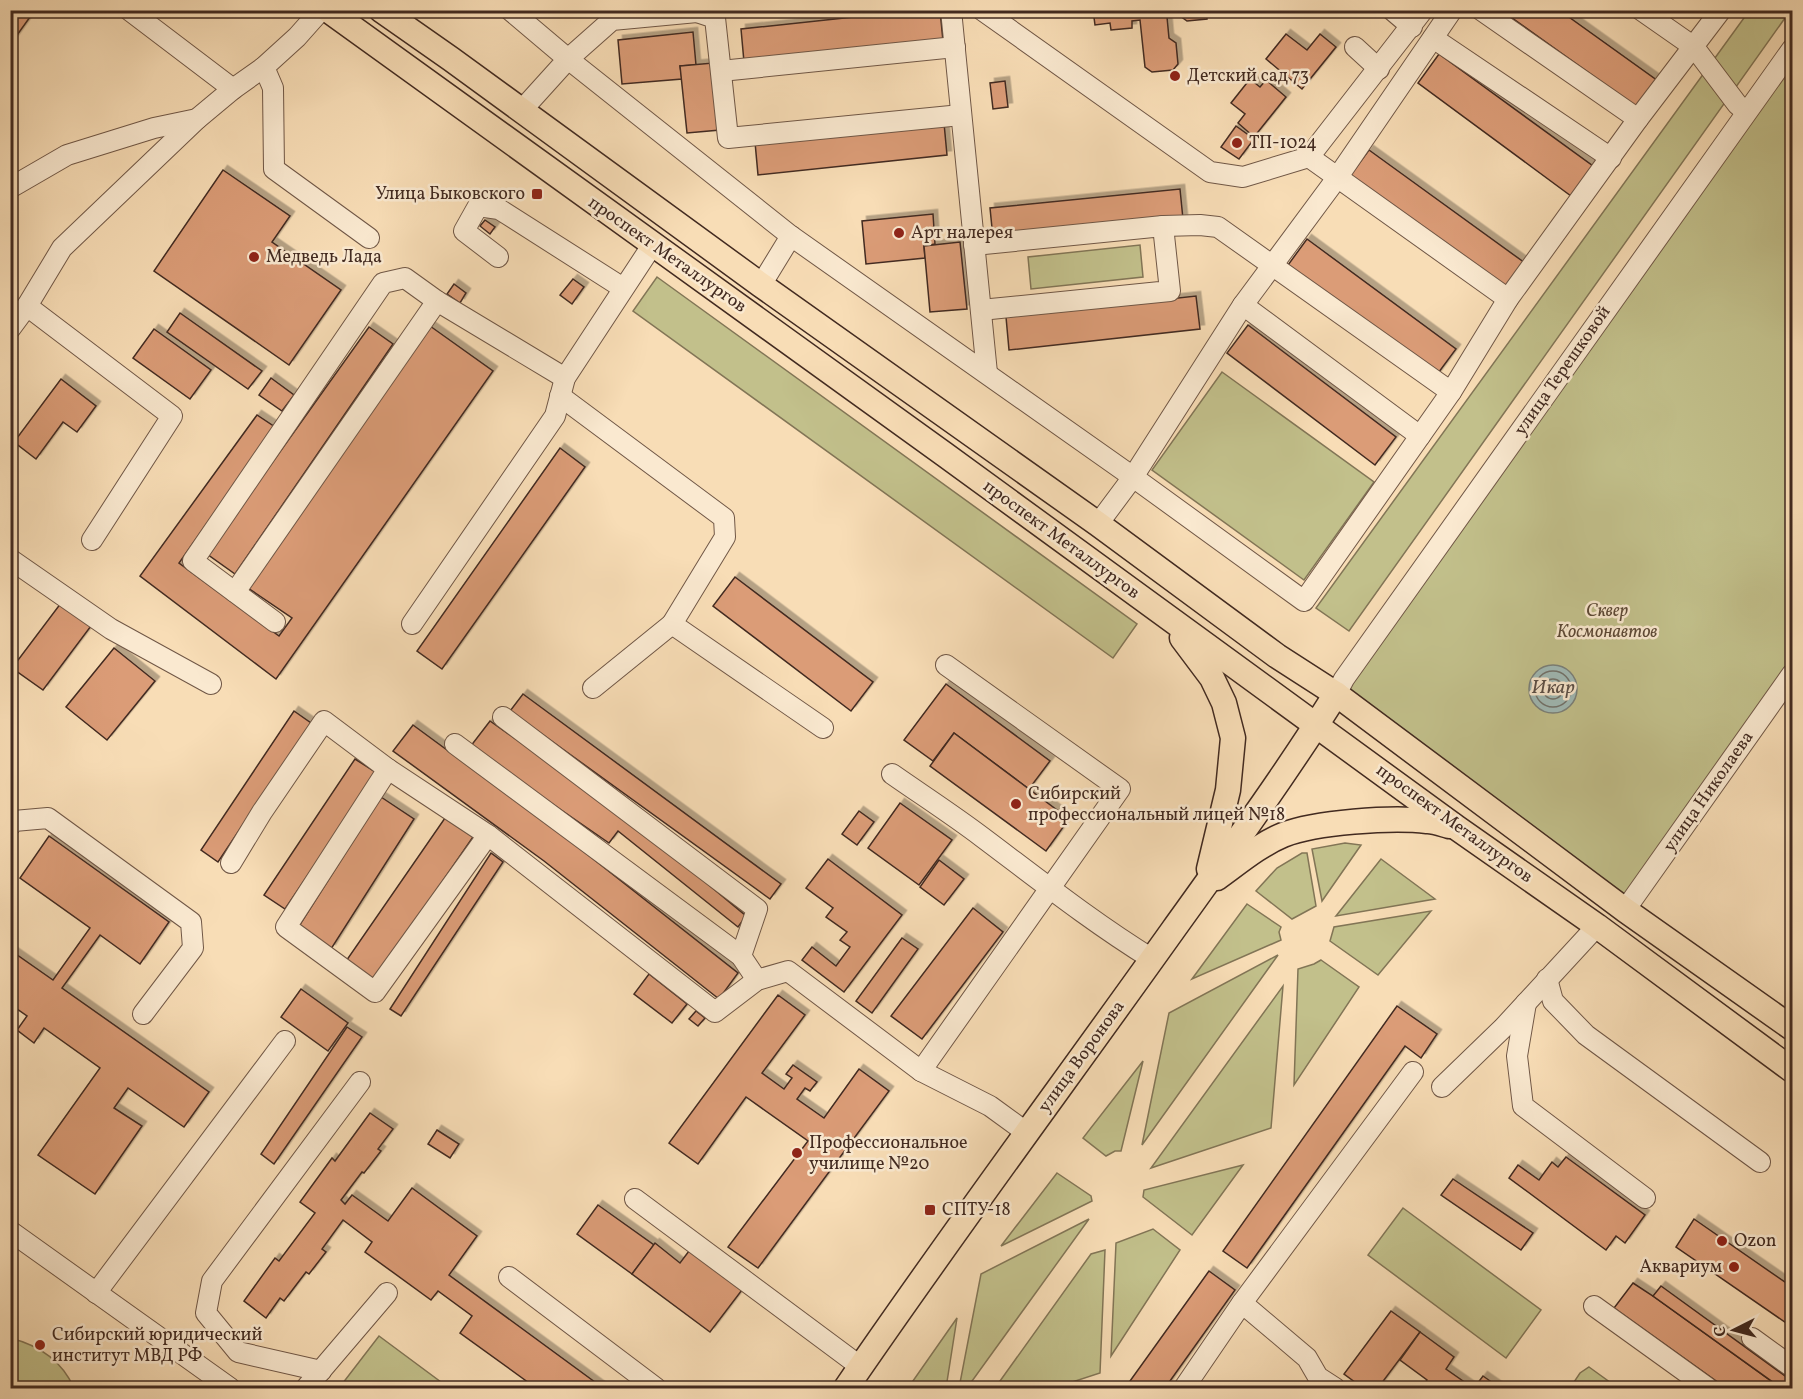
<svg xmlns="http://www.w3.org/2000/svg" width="1803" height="1399" font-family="Vollkorn,serif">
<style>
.green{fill:#c2c08b;stroke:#827556;stroke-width:1.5}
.water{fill:#a0bab6;stroke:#7a807a;stroke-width:1.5}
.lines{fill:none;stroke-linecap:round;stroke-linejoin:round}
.shore{stroke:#71726b;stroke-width:1.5}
.building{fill:#db9c77;stroke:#422a20;stroke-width:1.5;filter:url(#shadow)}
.minor-casing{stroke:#705746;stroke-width:22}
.major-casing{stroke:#422a20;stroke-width:27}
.minor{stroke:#fae9d0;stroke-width:20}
.major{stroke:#f8ddb6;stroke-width:24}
.poi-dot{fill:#8f2418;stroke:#fae9d0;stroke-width:2}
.labels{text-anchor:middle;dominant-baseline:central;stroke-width:5;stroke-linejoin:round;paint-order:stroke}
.poi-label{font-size:18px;fill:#422a20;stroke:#fae9d0;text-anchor:start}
.street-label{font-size:18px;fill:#422a20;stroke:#fae9d0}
.park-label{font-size:18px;font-style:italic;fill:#5c4835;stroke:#fae9d0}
.water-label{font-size:20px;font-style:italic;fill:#5a4e46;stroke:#fae9d0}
</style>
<defs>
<filter id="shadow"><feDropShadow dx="4.5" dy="-4.5" stdDeviation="0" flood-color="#0004"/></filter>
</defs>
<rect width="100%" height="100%" fill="#f8ddb6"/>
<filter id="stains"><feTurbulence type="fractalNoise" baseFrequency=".00333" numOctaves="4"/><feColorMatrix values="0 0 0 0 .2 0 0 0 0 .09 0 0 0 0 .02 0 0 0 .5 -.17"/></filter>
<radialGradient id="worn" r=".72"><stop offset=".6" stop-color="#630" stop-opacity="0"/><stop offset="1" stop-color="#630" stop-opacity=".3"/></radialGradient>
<g class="green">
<path d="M1749 11H1790L1349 631 1316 608Z"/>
<path d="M1792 49V674L1625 910 1336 694Z"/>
<path d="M1140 245 1143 277 1031 289 1028 257Z"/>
<path d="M657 277 1137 624 1113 658 633 311Z"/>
<path d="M1222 372 1374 482 1304 580 1152 470Z"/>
<path d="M1345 843 1361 845 1322 901 1312 849Z"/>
<path d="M1302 853H1307L1316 906 1292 919 1256 891 1277 868Z"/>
<path d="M1381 859 1435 899 1336 916Z"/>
<path d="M1247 904 1281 927 1279 932 1281 940 1192 979Z"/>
<path d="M1431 911 1378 975 1330 941 1334 927Z"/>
<path d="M1278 955 1142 1145 1169 1013Z"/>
<path d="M1321 960 1359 987 1294 1085 1298 969 1314 964Z"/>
<path d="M1283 986 1271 1128 1151 1168Z"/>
<path d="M1143 1061 1121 1151H1115L1106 1156 1083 1138Z"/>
<path d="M1243 1165 1192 1235 1143 1197 1144 1190Z"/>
<path d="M1057 1173 1091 1196 1092 1201 1001 1246Z"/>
<path d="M1403 1208 1541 1310 1506 1358 1368 1255Z"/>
<path d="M1089 1219 967 1388H959L981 1274Z"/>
<path d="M1153 1229 1180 1250 1111 1356 1116 1243Z"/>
<path d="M1105 1250 1100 1373 1054 1388H995L1091 1254Z"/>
<path d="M957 1318 946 1388H908Z"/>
<path d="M379 1336 449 1388H339Z"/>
<path d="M10 1338C38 1345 62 1361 74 1388H11Z"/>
<path d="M1589 1367 1618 1388H1570L1580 1373Z"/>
</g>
<circle class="water" cx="1553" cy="689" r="24"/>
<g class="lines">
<g class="shore">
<circle cx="1553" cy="689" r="18"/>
<circle cx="1553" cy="689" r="10"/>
</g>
</g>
<g class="building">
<path d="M10 10H35L10 45Z"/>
<path d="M919 10H940L943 41 744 62 741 29Z"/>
<path d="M1093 10H1222V11L1207 13V19L1187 21 1180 16 1167 17 1169 38 1176 43 1178 64 1173 70 1152 72 1145 67 1140 20 1132 21V28L1111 30 1110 23 1095 25Z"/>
<path d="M1501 10H1559L1658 81 1638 108Z"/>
<path d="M693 32 696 65 680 66 682 79 622 84 618 40Z"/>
<path d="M1286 34 1307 50 1320 34 1336 47 1302 89 1266 59Z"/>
<path d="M1439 54 1593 166 1571 196 1418 83Z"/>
<path d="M713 63 720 130 687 133 680 66Z"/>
<path d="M1250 79 1260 87 1266 80 1286 97 1254 137 1238 123 1245 114 1231 103Z"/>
<path d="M1005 81 1008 107 993 109 990 83Z"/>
<path d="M944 123 947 155 758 175 755 142Z"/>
<path d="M1236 126 1254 139 1239 159 1221 147Z"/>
<path d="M1369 150 1525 263 1505 290 1349 177Z"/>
<path d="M223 170 290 216 272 242 341 290 289 365 154 271Z"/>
<path d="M1180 189 1183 219 993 238 990 208Z"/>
<path d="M933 214 935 244 924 246 925 258 866 264 862 221Z"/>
<path d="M485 220 495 227 490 234 480 226Z"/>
<path d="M1307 239 1456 349 1436 376 1288 265Z"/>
<path d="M960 242 967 309 930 312 924 246Z"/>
<path d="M573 279 584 287 572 304 560 295Z"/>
<path d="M454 284 466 293 460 303 447 294Z"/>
<path d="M1196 296 1200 329 1009 350 1006 317Z"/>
<path d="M180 313 262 371 248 389 167 332Z"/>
<path d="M1248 325 1396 437 1375 465 1227 353Z"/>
<path d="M430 326 493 371 276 679 140 576 257 415 275 427 179 563 279 636 292 618 248 588Z"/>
<path d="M369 327 393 344 235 574 207 554Z"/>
<path d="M154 329 211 370 190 399 133 358Z"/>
<path d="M271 378 294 395 282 411 259 395Z"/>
<path d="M61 379 96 406 77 432 63 422 36 459 14 442Z"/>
<path d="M560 448 585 467 442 669 417 651Z"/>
<path d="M735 577 873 682 851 711 713 606Z"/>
<path d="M61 603 91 626 43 690 12 668Z"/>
<path d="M114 648 155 681 107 740 66 707Z"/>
<path d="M946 684 1050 761 1029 789 954 733 933 761 904 740Z"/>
<path d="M523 694 781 884 770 899 510 711Z"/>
<path d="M294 711 311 723 218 862 201 850Z"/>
<path d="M490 721 626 816 746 916 738 927 618 831 609 843 470 747Z"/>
<path d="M413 725 564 836 738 973 719 999 544 861 393 751Z"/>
<path d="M954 733 1069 819 1046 851 930 766Z"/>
<path d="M355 759 377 773 285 909 264 895Z"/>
<path d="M381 797 414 819 331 949 299 926Z"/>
<path d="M900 803 952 840 919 885 868 848Z"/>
<path d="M859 811 874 822 857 845 842 834Z"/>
<path d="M445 818 473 837 372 984 344 964Z"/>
<path d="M49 836 169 922 140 964 100 935 62 988 209 1092 184 1127 128 1088 114 1108 142 1126 95 1194 38 1155 100 1068 44 1028 34 1043 17 1030 27 1016 10 1004V950L53 980 90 928 20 878Z"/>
<path d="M491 853 503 862 401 1016 390 1009Z"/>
<path d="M828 859 902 915 844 992 802 960 812 947 836 966 850 947 840 940 847 932 826 917 833 908 806 888Z"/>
<path d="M939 860 964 879 944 905 920 887Z"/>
<path d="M973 908 1003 932 922 1039 891 1016Z"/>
<path d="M902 938 918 949 872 1013 856 1001Z"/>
<path d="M649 974 687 1004 672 1023 634 994Z"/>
<path d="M301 989 348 1023 328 1051 281 1017Z"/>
<path d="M778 995 805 1015 762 1073 784 1089 792 1078 786 1074 793 1065 817 1082 810 1091 805 1088 797 1099 824 1118 859 1069 889 1091 758 1268 728 1247 808 1141 746 1097 698 1164 669 1143Z"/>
<path d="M1397 1006 1437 1034 1421 1058 1405 1046 1247 1268 1223 1251Z"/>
<path d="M696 1011 705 1018 698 1026 689 1019Z"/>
<path d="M347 1027 362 1037 274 1164 261 1154Z"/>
<path d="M370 1113 393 1129 378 1149 381 1151 364 1173 362 1172 341 1200 345 1204 352 1195 388 1221 412 1188 477 1236 449 1275 603 1388H536L460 1333 472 1316 438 1291 431 1300 365 1252 372 1242 343 1220 322 1249 326 1252 309 1274 306 1272 284 1301 280 1298 266 1318 244 1301 275 1258 279 1261 315 1213 300 1202 332 1158 335 1161Z"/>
<path d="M437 1130 459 1144 450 1158 428 1144Z"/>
<path d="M1566 1157 1645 1215 1625 1243 1616 1236 1606 1250 1509 1178 1518 1165 1539 1180 1552 1162 1558 1167Z"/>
<path d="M1453 1179 1533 1233 1521 1250 1441 1195Z"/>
<path d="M598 1205 654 1245 632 1274 577 1234Z"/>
<path d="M1694 1219 1792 1287V1327L1676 1247Z"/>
<path d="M655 1243 680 1263 689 1251 742 1290 710 1332 632 1274Z"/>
<path d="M1209 1271 1235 1290 1165 1388H1125Z"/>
<path d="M1633 1283 1653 1296 1781 1388H1726L1614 1308Z"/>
<path d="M1661 1286 1792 1381V1388H1781L1653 1296Z"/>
<path d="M1391 1311 1420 1332 1378 1388H1363L1344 1374Z"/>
<path d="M1420 1332 1454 1357 1446 1369 1473 1388H1422L1427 1380 1400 1360Z"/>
<path d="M1483 1376 1500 1388H1474Z"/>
</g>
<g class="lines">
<g class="minor-casing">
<g id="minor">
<path d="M129 10 233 89"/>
<path d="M510 10 568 59 521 111"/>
<path d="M698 10 697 12 715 18 728 138 961 115"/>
<path d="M951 10 987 373"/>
<path d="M982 10 1210 172 1243 177 1309 157"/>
<path d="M1392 10 1412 27"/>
<path d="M1423 10 1309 157 1508 299"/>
<path d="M1481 10 1638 119"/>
<path d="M1641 10 1694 47 1737 104 1746 112"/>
<path d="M697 12 612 20 568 59 791 236 1133 477 1304 601 1451 392 1508 299 1638 119 1721 10"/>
<path d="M1433 38 1611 158"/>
<path d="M1355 47 1379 69"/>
<path d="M264 67 273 88 274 169 369 238"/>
<path d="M721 71 955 47"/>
<path d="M10 188 67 155 154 128 197 119"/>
<path d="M1163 226 1200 225 1218 227 1451 392"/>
<path d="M974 245 1163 226 1170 291 981 310"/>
<path d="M498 257 464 231 478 206 499 209 623 288"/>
<path d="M761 285 791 236"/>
<path d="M1243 305 1420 436"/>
<path d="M27 306 172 416 92 540"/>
<path d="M10 329 27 306 62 248 197 119 233 89 264 67 297 37 321 10"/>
<path d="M560 396 724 518 725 537 672 624 823 728"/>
<path d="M1098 524 1133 477 1243 305 1337 178 1452 10"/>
<path d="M10 559 111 629 211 684"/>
<path d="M235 592 437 301"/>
<path d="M275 622 193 561 383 283 405 278 437 301 565 378"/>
<path d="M412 624 555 416 565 378 653 244"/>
<path d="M593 688 672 624"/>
<path d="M1336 694 1344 679 1792 49"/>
<path d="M503 717 757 909 741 956"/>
<path d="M455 744 741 956 757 980"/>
<path d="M388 769 286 927 375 992 488 835"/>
<path d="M892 774C922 795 953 815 982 837 1038 879 1092 922 1152 959"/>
<path d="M10 826 14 821 48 818 191 922 193 948 143 1014"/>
<path d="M231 863 262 812 324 721 388 769 488 835 715 1012 757 980 788 971 921 1071 990 1106 1027 1133"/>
<path d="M1625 910 1792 674"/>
<path d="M1547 979 1553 1001 1586 1035 1760 1162"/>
<path d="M1526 1003 1517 1056 1523 1106 1645 1198"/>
<path d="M921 1071 1120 789 946 665"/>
<path d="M1442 1087 1503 1028 1597 926"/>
<path d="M635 1199 861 1367"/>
<path d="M10 1231 230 1388"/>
<path d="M509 1277 656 1388"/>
<path d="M96 1293 285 1041"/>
<path d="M1242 1303 1307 1358 1318 1377 1335 1388"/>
<path d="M1594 1306 1708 1388"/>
<path d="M1752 1338 1792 1367"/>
<path d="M321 1371 238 1352 206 1313 212 1281 360 1082"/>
<path d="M306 1388 387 1293"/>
<path d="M1184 1388 1242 1303 1413 1072"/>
</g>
</g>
<g class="major-casing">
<g id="major">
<path d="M328 10 944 454 1457 828 1597 926 1792 1070"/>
<path d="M381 10 451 59 761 285 1098 524 1277 656 1336 694 1625 910 1792 1028"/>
<path d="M1182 638 1212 678 1224 703 1233 738 1228 790 1209 869"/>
<path d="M1217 878C1238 863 1259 845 1283 835 1316 822 1391 817 1427 821 1434 821 1442 824 1449 826"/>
<path d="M846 1388C952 1233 1064 1083 1173 930 1229 852 1285 775 1336 694"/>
</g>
</g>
<use href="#minor" class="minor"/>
<use href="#major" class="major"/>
</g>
<g class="poi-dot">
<circle cx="1175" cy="76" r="6"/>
<circle cx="1237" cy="143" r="6"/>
<rect x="531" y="188" width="12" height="12" rx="3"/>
<circle cx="899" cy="233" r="6"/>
<circle cx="254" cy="257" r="6"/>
<circle cx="1016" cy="804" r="6"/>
<circle cx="797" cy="1153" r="6"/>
<rect x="924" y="1204" width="12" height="12" rx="3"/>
<circle cx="1722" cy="1241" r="6"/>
<circle cx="1734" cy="1267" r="6"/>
<circle cx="40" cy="1345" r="6"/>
</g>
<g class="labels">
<g class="poi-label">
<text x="1187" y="76">Детский сад 73</text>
<text x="1249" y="143">ТП-1024</text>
<text x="525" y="194" text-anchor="end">Улица Быковского</text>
<text x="911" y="233">Арт налерея</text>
<text x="266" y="257">Медведь Лада</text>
<text x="1028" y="794">Сибирский<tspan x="1028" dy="21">профессиональный лицей №18</tspan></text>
<text x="809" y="1143">Профессиональное<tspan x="809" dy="21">училище №20</tspan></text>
<text x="942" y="1210">СПТУ-18</text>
<text x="1734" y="1241">Ozon</text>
<text x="1722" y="1267" text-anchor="end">Аквариум</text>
<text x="52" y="1335">Сибирский юридический<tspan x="52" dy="21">институт МВД РФ</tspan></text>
</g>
<g class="street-label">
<text transform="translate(667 255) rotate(35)">проспект Металлургов</text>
<text transform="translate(1563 371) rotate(-55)">улица Терешковой</text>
<text transform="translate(1061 540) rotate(36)">проспект Металлургов</text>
<text transform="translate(1709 792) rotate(-55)">улица Николаева</text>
<text transform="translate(1454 824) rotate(36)">проспект Металлургов</text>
<text transform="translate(1082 1057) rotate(-54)">улица Воронова</text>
</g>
<g class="park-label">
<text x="1607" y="611">Сквер<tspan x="1607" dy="21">Космонавтов</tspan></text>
</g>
<g class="water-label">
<text x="1553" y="688">Икар</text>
</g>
</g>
<rect width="1803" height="1399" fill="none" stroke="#f8ddb6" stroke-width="36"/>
<rect x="12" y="12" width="1779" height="1375" fill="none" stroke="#422a20" stroke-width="3"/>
<rect x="18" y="18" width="1767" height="1363" fill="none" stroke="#422a20" stroke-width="1.5"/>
<g transform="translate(1734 1330) rotate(264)" stroke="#fae9d0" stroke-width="4.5" paint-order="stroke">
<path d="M0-4.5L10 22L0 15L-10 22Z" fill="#422a20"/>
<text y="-9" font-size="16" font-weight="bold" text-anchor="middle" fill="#422a20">С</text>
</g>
<rect width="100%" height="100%" filter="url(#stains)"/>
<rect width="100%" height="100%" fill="url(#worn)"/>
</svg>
